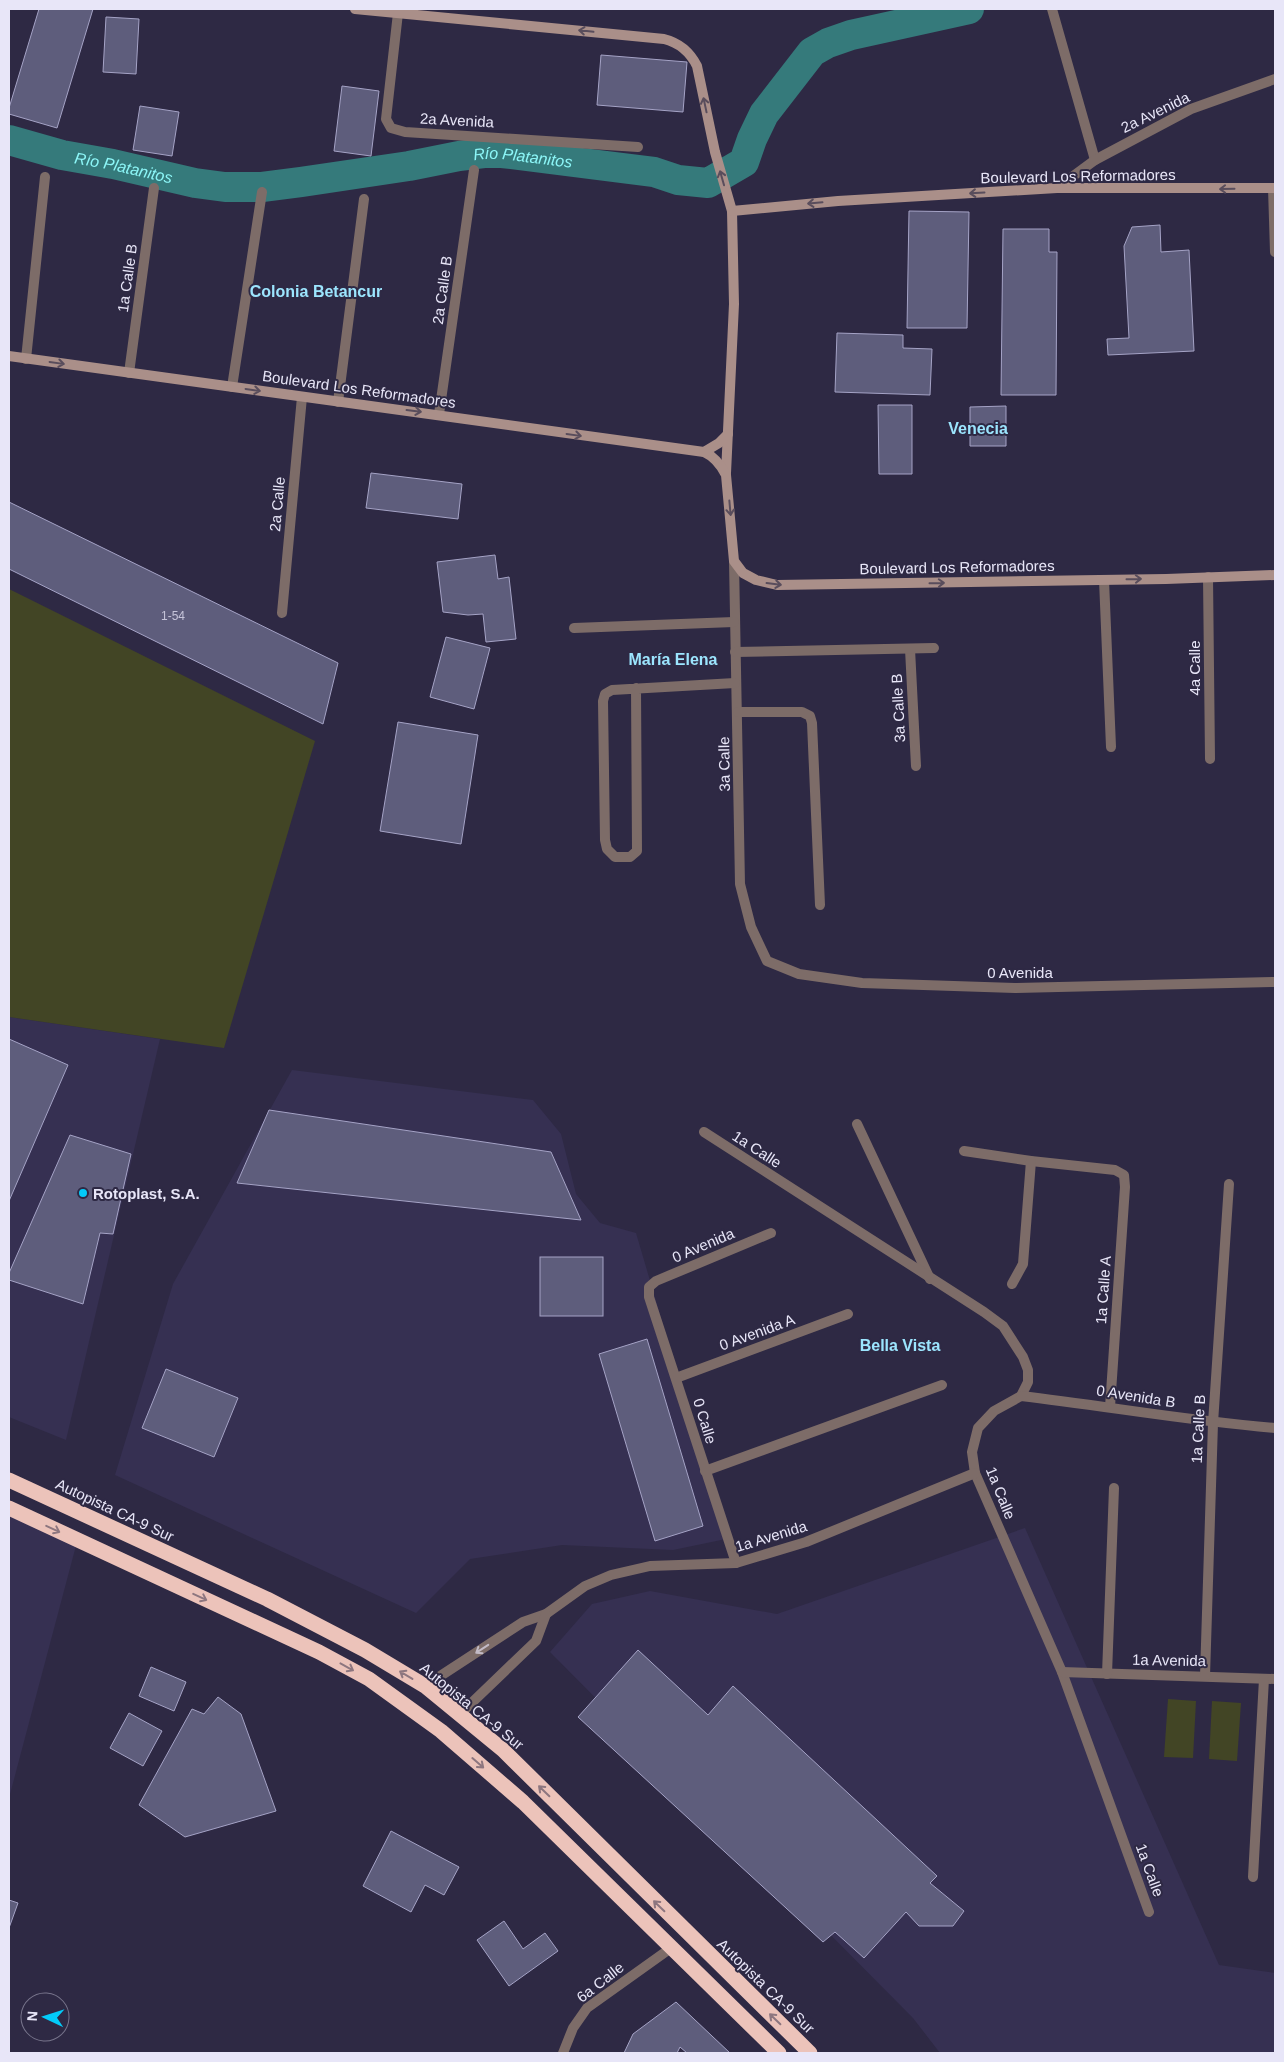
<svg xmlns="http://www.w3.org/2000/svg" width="1284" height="2062" font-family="Helvetica,sans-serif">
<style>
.built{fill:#363052}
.green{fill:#424525}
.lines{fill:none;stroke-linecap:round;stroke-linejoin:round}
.river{stroke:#357a7b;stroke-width:30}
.building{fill:#5e5d7c;stroke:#a5a3c6}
.street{stroke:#7d6c68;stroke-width:10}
.secondary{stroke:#aa8f89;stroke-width:10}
.highway{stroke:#ecc3ba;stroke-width:15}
.oneway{stroke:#594d5c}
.oneway2{stroke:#8d767f}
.oneway3{stroke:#c3bbc6}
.poi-dot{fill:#03cbf9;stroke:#2e2944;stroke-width:2}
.labels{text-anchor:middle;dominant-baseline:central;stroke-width:4;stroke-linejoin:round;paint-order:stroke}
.number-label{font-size:12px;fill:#c6c4d9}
.street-label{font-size:15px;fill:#e8e6f8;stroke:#2e2944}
.poi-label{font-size:15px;font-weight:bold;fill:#e8e6f8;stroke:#2e2944;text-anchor:start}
.water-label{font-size:16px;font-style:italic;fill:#8cf6f7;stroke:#2e2944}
.neighbourhood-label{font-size:16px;font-weight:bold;fill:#9ce5fe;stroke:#2e2944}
</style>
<rect width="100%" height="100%" fill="#2e2944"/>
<g class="built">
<path d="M9 1017 160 1039 66 1440 9 1417Z"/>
<path d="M292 1070 533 1100 561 1134 576 1194 600 1223 636 1233 726 1539 673 1550 562 1545 470 1559 416 1613 115 1475 173 1284Z"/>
<path d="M9 1510 78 1538 9 1798Z"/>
<path d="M1025 1528 1219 1965 1275 1973V2053H940L913 2018 550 1652 592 1604 650 1591 777 1614Z"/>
</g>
<g class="green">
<path d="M9 589 315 741 224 1048 9 1017Z"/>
<path d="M1168 1699 1196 1701 1193 1758 1164 1757Z"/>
<path d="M1212 1701 1241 1703 1237 1761 1209 1759Z"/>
</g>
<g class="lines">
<path class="river" id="s1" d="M9 140 62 155 113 164 195 183 225 187H262L301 182 409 166 459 156 484 153H502L654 172 678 180 708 183 744 162 752 139 764 114 812 52 828 43 851 35 969 9"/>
</g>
<g class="building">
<path d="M39 9H93L57 128 9 114V108Z"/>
<path d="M106 17 139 19 136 74 103 72Z"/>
<path d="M601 55 687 62 683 112 597 105Z"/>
<path d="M342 86 379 91 371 156 334 151Z"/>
<path d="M140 106 179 112 172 156 133 150Z"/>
<path d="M909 211 969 212 967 328H907Z"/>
<path d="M1160 225 1161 252 1189 250 1194 351 1108 355 1107 339 1129 338 1124 246 1132 227Z"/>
<path d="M1003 229H1049V252H1057L1056 395H1001Z"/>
<path d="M837 333 903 335V348L932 349 930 395 835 392Z"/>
<path d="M878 405H912V474H879Z"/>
<path d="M1006 406V446H970V407Z"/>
<path d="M371 473 462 484 458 519 366 508Z"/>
<path d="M9 502 338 663 323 724 9 569Z"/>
<path d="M495 555 498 579 509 577 516 639 486 642 483 614 468 615 443 612 437 562Z"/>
<path d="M446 637 490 648 474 709 430 697Z"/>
<path d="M398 722 478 735 461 844 380 831Z"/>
<path d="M9 1039 68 1065 9 1201Z"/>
<path d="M269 1110 551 1152 581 1220 237 1183Z"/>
<path d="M70 1135 131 1154 113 1234 100 1233 83 1304 9 1280V1273Z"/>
<rect x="540" y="1257" width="63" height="59"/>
<path d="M647 1339 703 1526 655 1541 599 1354Z"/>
<path d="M166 1369 238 1398 214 1457 142 1428Z"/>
<path d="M638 1650 708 1715 733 1686 937 1876 930 1883 964 1911 953 1926H919L906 1912 864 1958 835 1932 823 1942 578 1717Z"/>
<path d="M151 1667 186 1682 174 1711 139 1696Z"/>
<path d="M218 1697 241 1714 276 1811 185 1837 139 1805 192 1709 204 1714Z"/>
<path d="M129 1713 162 1731 143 1766 110 1748Z"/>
<path d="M391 1831 459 1867 444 1895 425 1885 411 1912 363 1886Z"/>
<path d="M9 1900 18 1903 9 1928Z"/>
<path d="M504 1921 523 1949 545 1933 558 1951 509 1986 477 1940Z"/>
<path d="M676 2002 730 2053H687L680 2047 677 2053H624L633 2034Z"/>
</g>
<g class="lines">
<g class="street">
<path d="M1052 9 1095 160"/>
<path d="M398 13 386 119 391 128 405 132 638 147"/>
<path d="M1057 188 1095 160 1191 109 1275 79"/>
<path d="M1273 188 1275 252"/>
<path d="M26 359 45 177"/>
<path d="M129 373 154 188"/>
<path d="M232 387 262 192"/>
<path d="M338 402 364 199"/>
<path d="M439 414 474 170"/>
<path d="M734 561 740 884 751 927 767 961 799 974 862 983 1015 988 1275 982"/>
<path d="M1208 577 1210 759"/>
<path d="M1104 580 1111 747"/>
<path d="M282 613 302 397"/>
<path d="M574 628 734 622"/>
<path d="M910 649 916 766"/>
<path d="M735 652 934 648"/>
<path d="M636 688 637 851 630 857H615L607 849 605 840 603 701 605 694 612 690 735 683"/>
<path d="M738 712H802L810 716 812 723 820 905"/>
<path d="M857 1124 930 1279"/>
<path d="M704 1132 984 1312 1003 1326 1023 1357 1028 1370V1382L1021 1396 994 1411 978 1428 972 1452 975 1473 1062 1672 1149 1912"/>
<path d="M964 1151 1031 1161 1115 1170 1124 1175 1125 1187 1110 1407"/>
<path d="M1012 1284 1023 1264 1031 1161"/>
<path d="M676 1378 848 1314"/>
<path d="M1021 1396C1106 1406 1190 1421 1275 1428"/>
<path d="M705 1471 942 1385"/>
<path d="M736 1563 649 1297V1287L656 1281 771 1233"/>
<path d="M1062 1672 1275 1679"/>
<path d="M1107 1674 1114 1488"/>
<path d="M1205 1676 1213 1423 1229 1184"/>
<path d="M425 1686 523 1622 546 1614 585 1586 611 1575 650 1566 736 1563 806 1542 975 1473"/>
<path d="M459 1715 536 1641 546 1614"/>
<path d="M1253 1877 1264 1679"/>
<path d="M563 2053 573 2028 587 2008 671 1948"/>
</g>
<g class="secondary">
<path d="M355 9 664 39C680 43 690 52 697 66L715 152 732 211 734 304 726 473"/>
<path d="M732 211 838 201 1057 188H1275"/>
<path d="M9 356 704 452C715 457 721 465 726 475L734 561 743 573 756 580 777 585 1166 579 1275 575"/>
<path d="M704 452 719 443 728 434"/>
</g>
<g class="highway">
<path d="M9 1480 267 1599 365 1650 425 1686 503 1750 810 2053"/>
<path d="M9 1508 319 1652 369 1679 441 1731 523 1802 779 2053"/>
</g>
</g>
<defs><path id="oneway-shaft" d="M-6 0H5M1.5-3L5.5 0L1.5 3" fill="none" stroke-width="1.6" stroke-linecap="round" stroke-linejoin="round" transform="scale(1.25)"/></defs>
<g class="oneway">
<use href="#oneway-shaft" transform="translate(586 31) rotate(-174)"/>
<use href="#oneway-shaft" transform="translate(705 105) rotate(-102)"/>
<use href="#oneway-shaft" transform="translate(722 178) rotate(-106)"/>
<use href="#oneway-shaft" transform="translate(1227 189) rotate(179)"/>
<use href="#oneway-shaft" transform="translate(977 193) rotate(177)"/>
<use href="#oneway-shaft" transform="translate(815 203) rotate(175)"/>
<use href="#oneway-shaft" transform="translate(57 363) rotate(8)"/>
<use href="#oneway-shaft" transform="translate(253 390) rotate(8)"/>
<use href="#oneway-shaft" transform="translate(414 411) rotate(7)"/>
<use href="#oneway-shaft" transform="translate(574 435) rotate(8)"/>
<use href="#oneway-shaft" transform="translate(730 508) rotate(85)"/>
<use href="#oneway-shaft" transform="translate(1134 579) rotate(-1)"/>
<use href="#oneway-shaft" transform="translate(937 583) rotate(-1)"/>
<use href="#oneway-shaft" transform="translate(774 584) rotate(7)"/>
</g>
<g class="oneway2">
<use href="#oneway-shaft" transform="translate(53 1529) rotate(25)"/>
<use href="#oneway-shaft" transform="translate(200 1597) rotate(25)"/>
<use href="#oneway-shaft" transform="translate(347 1667) rotate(29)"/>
<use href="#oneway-shaft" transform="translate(406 1675) rotate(-149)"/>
<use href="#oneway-shaft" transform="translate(478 1763) rotate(41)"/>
<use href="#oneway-shaft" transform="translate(544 1791) rotate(-136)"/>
<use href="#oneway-shaft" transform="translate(659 1906) rotate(-136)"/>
<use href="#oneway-shaft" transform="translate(775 2019) rotate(-136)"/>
</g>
<use class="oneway3" href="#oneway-shaft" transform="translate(482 1649) rotate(147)"/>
<circle class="poi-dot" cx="83" cy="1193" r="5"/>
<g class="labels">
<g class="number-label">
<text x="173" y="616">1-54</text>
</g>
<g class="street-label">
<text transform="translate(1155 112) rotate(-26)">2a Avenida</text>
<text transform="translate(457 120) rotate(3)">2a Avenida</text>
<text transform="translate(1078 176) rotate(-1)">Boulevard Los Reformadores</text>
<text transform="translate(127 278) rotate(-82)">1a Calle B</text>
<text transform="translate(442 290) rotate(-82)">2a Calle B</text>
<text transform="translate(359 389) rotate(8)">Boulevard Los Reformadores</text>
<text transform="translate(277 504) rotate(-85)">2a Calle</text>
<text transform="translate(957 567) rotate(-1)">Boulevard Los Reformadores</text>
<text transform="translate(1194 668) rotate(-90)">4a Calle</text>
<text transform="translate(898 708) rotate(-93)">3a Calle B</text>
<text transform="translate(724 764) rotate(-91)">3a Calle</text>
<text x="1020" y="972">0 Avenida</text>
<text transform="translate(757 1149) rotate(33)">1a Calle</text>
<text transform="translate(703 1245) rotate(-23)">0 Avenida</text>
<text transform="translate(1103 1290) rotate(-86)">1a Calle A</text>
<text transform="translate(757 1332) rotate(-20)">0 Avenida A</text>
<text transform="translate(1136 1396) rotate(9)">0 Avenida B</text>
<text transform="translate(705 1421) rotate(73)">0 Calle</text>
<text transform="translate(1198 1429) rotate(-87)">1a Calle B</text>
<text transform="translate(1001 1493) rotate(68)">1a Calle</text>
<text transform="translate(115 1510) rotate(25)">Autopista CA-9 Sur</text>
<text transform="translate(771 1536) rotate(-17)">1a Avenida</text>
<text transform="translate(1169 1660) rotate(1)">1a Avenida</text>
<text transform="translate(472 1706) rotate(39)">Autopista CA-9 Sur</text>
<text transform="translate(1150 1870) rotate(70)">1a Calle</text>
<text transform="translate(600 1982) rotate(-38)">6a Calle</text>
<text transform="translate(766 1986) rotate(44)">Autopista CA-9 Sur</text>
</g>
<g class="poi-label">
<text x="93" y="1193">Rotoplast, S.A.</text>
</g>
<g class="water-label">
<text stroke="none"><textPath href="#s1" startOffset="522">Río Platanitos</textPath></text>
<text stroke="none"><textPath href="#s1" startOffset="118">Río Platanitos</textPath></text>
</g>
<g class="neighbourhood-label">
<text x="316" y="291">Colonia Betancur</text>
<text x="978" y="428">Venecia</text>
<text x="673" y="659">María Elena</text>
<text x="900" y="1345">Bella Vista</text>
</g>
</g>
<rect width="1284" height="2062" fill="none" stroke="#e8e6f8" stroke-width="20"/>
<g transform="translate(45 2017) rotate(274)"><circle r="24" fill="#2e2944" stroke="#78758c"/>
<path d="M0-4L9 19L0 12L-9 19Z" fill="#03cbf9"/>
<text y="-8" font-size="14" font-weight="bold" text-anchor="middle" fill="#e8e6f8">N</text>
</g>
</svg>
